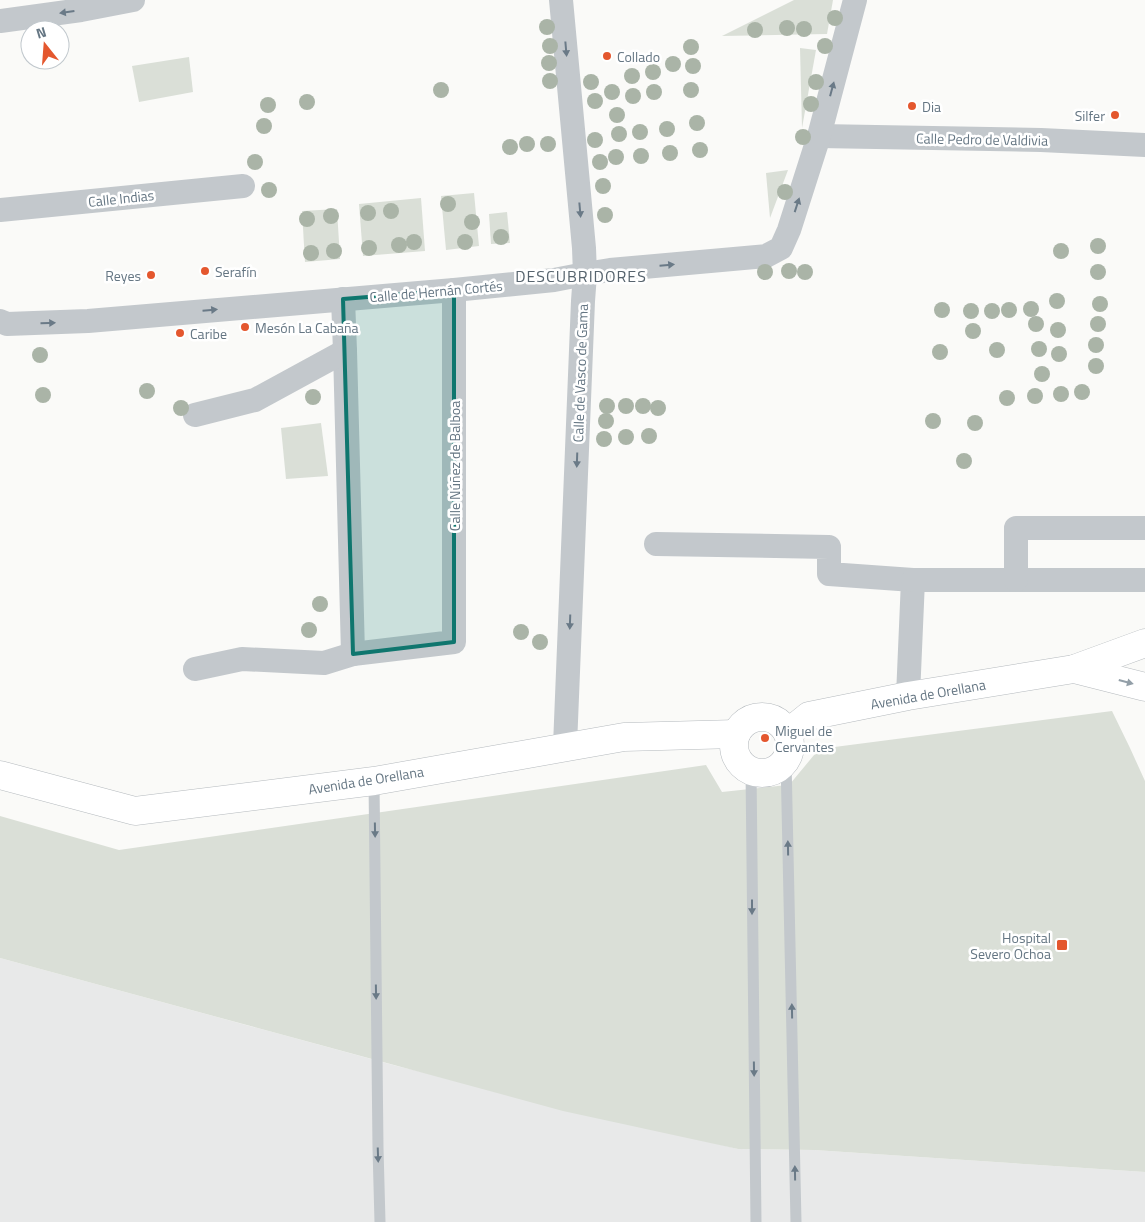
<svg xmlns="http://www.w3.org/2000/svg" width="1145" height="1222" font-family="'Titillium Web',sans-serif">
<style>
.built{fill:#e8e9e9}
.green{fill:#dadfd7}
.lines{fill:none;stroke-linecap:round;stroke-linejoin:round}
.primary-casing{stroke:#b5babe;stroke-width:29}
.lane{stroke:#c3c8cc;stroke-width:11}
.street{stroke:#c3c8cc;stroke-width:24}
.primary{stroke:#fff;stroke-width:28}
.tree{fill:#aab4a7}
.oneway{fill:#6a7a87}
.oneway2{fill:#939fa8}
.marked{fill:#0f766e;fill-opacity:0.2;stroke:#0f766e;stroke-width:4;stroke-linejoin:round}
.poi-dot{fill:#e4572e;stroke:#fff;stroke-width:2}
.labels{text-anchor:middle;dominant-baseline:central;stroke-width:5;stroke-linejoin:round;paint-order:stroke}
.poi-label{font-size:14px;fill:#657683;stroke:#fff;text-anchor:start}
.street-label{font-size:14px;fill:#657683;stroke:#fff}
.quarter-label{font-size:16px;letter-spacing:1px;fill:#57646e;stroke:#fff}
</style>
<rect width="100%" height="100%" fill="#fafaf8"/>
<path class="built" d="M0 958 397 1066 738 1149 814 1150 1145 1172V1222H0Z"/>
<g class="green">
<path d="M794 0H833L827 34 722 36Z"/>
<path d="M800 48 816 50 802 128Z"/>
<path d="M189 57 193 92 139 102 132 66Z"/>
<path d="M788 170 770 218 766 173Z"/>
<path d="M474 193 479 246 446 250 441 196Z"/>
<path d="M421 198 425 251 363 256 359 204Z"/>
<path d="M337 209 340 259 305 262 302 211Z"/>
<path d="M507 212 510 243 491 244 489 214Z"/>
<path d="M321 423 328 476 286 479 281 428Z"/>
<path d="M1112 711 1130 748 1145 781V1172L814 1150 738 1149 563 1111 0 958V816L119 850 706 765 722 792 787 785 790 784 819 749Z"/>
</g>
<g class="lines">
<g class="primary-casing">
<g id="primary">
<path d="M1074 669 1145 687"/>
<circle cx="762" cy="745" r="28"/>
<path d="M788 733 809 716 908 696 1074 669 1145 643"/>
<path d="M0 775 135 811 374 781 624 737 736 734"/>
</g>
</g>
<g class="lane">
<path d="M786 760 796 1222"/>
<path d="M751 770 756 1222"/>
<path d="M374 781 378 1148 380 1222"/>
</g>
<g class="street">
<path d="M561 0 584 248 585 274 583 301 565 746"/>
<path d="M0 21 81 10 133 0"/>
<path d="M819 136 1041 140 1145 145"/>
<path d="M0 210 243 186"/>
<path d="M343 299 345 351 353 654"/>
<path d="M0 321 7 324 88 321 454 290 554 280 585 274 610 270 766 256 781 248 789 230 819 136 855 0"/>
<path d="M195 415 255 400 345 351"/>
<path d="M656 544 829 547V574L913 580 908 696"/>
<path d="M913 580H1145"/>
<path d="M1016 580V528H1145"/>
<path d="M195 669 242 659 324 663 353 654 454 642V290"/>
</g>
<use href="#primary" class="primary"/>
</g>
<g class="tree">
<circle cx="835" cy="18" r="8"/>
<circle cx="547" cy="27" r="8"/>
<circle cx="787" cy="28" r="8"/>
<circle cx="804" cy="29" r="8"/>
<circle cx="755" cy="30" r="8"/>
<circle cx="550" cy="46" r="8"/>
<circle cx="825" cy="46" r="8"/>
<circle cx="691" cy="47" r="8"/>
<circle cx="549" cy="63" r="8"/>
<circle cx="673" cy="64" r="8"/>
<circle cx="693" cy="66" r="8"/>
<circle cx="653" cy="72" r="8"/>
<circle cx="632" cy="76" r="8"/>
<circle cx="550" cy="81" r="8"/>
<circle cx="591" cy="82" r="8"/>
<circle cx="816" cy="82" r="8"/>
<circle cx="441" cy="90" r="8"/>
<circle cx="691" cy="90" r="8"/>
<circle cx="612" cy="92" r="8"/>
<circle cx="654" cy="92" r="8"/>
<circle cx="633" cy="96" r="8"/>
<circle cx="595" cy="101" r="8"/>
<circle cx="307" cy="102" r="8"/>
<circle cx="811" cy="104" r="8"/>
<circle cx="268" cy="105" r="8"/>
<circle cx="617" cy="115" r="8"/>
<circle cx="697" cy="123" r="8"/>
<circle cx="264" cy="126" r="8"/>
<circle cx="667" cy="129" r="8"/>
<circle cx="640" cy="132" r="8"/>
<circle cx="619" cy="134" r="8"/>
<circle cx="803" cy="137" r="8"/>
<circle cx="595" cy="140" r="8"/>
<circle cx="527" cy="144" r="8"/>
<circle cx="548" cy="144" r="8"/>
<circle cx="510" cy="147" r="8"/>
<circle cx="700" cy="150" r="8"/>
<circle cx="670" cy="153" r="8"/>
<circle cx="641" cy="156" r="8"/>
<circle cx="616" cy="157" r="8"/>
<circle cx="255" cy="162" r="8"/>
<circle cx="600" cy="162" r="8"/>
<circle cx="603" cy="186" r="8"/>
<circle cx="269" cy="190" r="8"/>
<circle cx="785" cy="192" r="8"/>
<circle cx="448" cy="204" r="8"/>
<circle cx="391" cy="211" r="8"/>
<circle cx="368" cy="213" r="8"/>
<circle cx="605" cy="215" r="8"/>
<circle cx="331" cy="216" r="8"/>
<circle cx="307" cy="219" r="8"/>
<circle cx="472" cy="222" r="8"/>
<circle cx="501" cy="237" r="8"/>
<circle cx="414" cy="242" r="8"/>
<circle cx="465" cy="242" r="8"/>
<circle cx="399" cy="245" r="8"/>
<circle cx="1098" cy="246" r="8"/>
<circle cx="369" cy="248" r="8"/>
<circle cx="334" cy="251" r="8"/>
<circle cx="1061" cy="251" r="8"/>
<circle cx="311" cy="253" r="8"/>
<circle cx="789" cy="271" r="8"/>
<circle cx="765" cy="272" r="8"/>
<circle cx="805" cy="272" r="8"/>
<circle cx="1098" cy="272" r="8"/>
<circle cx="1057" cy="301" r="8"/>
<circle cx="1100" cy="304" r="8"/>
<circle cx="1031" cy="309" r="8"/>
<circle cx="942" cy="310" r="8"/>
<circle cx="1009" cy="310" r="8"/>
<circle cx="971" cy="311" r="8"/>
<circle cx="992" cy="311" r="8"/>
<circle cx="1036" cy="324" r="8"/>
<circle cx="1098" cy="324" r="8"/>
<circle cx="1058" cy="330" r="8"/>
<circle cx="973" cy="331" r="8"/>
<circle cx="1096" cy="345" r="8"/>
<circle cx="1039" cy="349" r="8"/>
<circle cx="997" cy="350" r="8"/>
<circle cx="940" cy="352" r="8"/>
<circle cx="1059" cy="354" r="8"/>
<circle cx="40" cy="355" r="8"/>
<circle cx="1096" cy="366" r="8"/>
<circle cx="1042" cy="374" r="8"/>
<circle cx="147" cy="391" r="8"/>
<circle cx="1082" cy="392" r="8"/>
<circle cx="1061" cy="394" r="8"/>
<circle cx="43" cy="395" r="8"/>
<circle cx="1035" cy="396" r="8"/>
<circle cx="313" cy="397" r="8"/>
<circle cx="1007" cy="398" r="8"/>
<circle cx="607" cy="406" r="8"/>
<circle cx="626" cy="406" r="8"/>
<circle cx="643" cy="406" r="8"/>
<circle cx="181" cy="408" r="8"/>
<circle cx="658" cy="408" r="8"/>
<circle cx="606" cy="421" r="8"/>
<circle cx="933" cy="421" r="8"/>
<circle cx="975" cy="423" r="8"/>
<circle cx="649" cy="436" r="8"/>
<circle cx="626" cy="437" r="8"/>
<circle cx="604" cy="439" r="8"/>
<circle cx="964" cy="461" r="8"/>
<circle cx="320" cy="604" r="8"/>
<circle cx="309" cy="630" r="8"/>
<circle cx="521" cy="632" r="8"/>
<circle cx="540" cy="642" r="8"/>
</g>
<defs><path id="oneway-solid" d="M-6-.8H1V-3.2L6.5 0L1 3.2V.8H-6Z" transform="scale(1.25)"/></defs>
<g class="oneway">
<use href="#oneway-solid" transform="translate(67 12) rotate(172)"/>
<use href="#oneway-solid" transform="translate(566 49) rotate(85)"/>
<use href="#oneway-solid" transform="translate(832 89) rotate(-75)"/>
<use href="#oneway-solid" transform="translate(797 205) rotate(-72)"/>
<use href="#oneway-solid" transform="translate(580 210) rotate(85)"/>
<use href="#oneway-solid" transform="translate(667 265) rotate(-5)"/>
<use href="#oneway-solid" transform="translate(210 310) rotate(-5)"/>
<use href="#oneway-solid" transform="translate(48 323) rotate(-2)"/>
<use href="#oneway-solid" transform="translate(577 460) rotate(92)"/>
<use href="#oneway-solid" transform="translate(570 622) rotate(92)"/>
<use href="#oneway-solid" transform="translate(375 830) rotate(89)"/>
<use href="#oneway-solid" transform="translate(788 848) rotate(-91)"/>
<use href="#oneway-solid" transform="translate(752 907) rotate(90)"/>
<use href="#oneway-solid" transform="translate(376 992) rotate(89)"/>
<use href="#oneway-solid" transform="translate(792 1011) rotate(-91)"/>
<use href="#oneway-solid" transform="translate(754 1069) rotate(89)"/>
<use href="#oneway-solid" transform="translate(378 1155) rotate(88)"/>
<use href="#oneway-solid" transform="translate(795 1173) rotate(-91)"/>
</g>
<use class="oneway2" href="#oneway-solid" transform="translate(1126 682) rotate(15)"/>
<path class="marked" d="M454 290V642L353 654 343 299Z"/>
<g class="poi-dot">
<circle cx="607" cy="56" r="5"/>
<circle cx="912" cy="106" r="5"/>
<circle cx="1115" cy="115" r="5"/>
<circle cx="205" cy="271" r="5"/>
<circle cx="151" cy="275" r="5"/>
<circle cx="245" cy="327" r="5"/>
<circle cx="180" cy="333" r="5"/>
<circle cx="765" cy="738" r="5"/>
<rect x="1056" y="939" width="12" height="12" rx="2.5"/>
</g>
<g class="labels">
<g class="poi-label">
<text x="617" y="56">Collado</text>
<text x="922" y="106">Dia</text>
<text x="1105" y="115" text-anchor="end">Silfer</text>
<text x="215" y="271">Serafín</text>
<text x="141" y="275" text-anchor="end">Reyes</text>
<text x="255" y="327">Mesón La Cabaña</text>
<text x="190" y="333">Caribe</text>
<text x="775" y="730">Miguel de<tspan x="775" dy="16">Cervantes</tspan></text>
<text x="1051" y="937" text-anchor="end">Hospital<tspan x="1051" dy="16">Severo Ochoa</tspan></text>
</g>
<g class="street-label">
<text transform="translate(982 139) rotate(1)">Calle Pedro de Valdivia</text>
<text transform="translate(121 198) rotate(-6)">Calle Indias</text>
<text transform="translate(436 291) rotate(-5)">Calle de Hernán Cortés</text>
<text transform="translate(580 373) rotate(-88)">Calle de Vasco de Gama</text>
<text transform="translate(454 466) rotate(-90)">Calle Núñez de Balboa</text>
<text transform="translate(928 694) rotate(-10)">Avenida de Orellana</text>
<text transform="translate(366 780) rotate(-9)">Avenida de Orellana</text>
</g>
<g class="quarter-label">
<text x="581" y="276">DESCUBRIDORES</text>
</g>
</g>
<g transform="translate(45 45) rotate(343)"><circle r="24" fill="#ffffff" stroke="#c1c8cd"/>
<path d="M0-4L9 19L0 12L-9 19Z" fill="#e4572e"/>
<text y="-8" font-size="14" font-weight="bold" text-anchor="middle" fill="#657683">N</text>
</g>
</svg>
